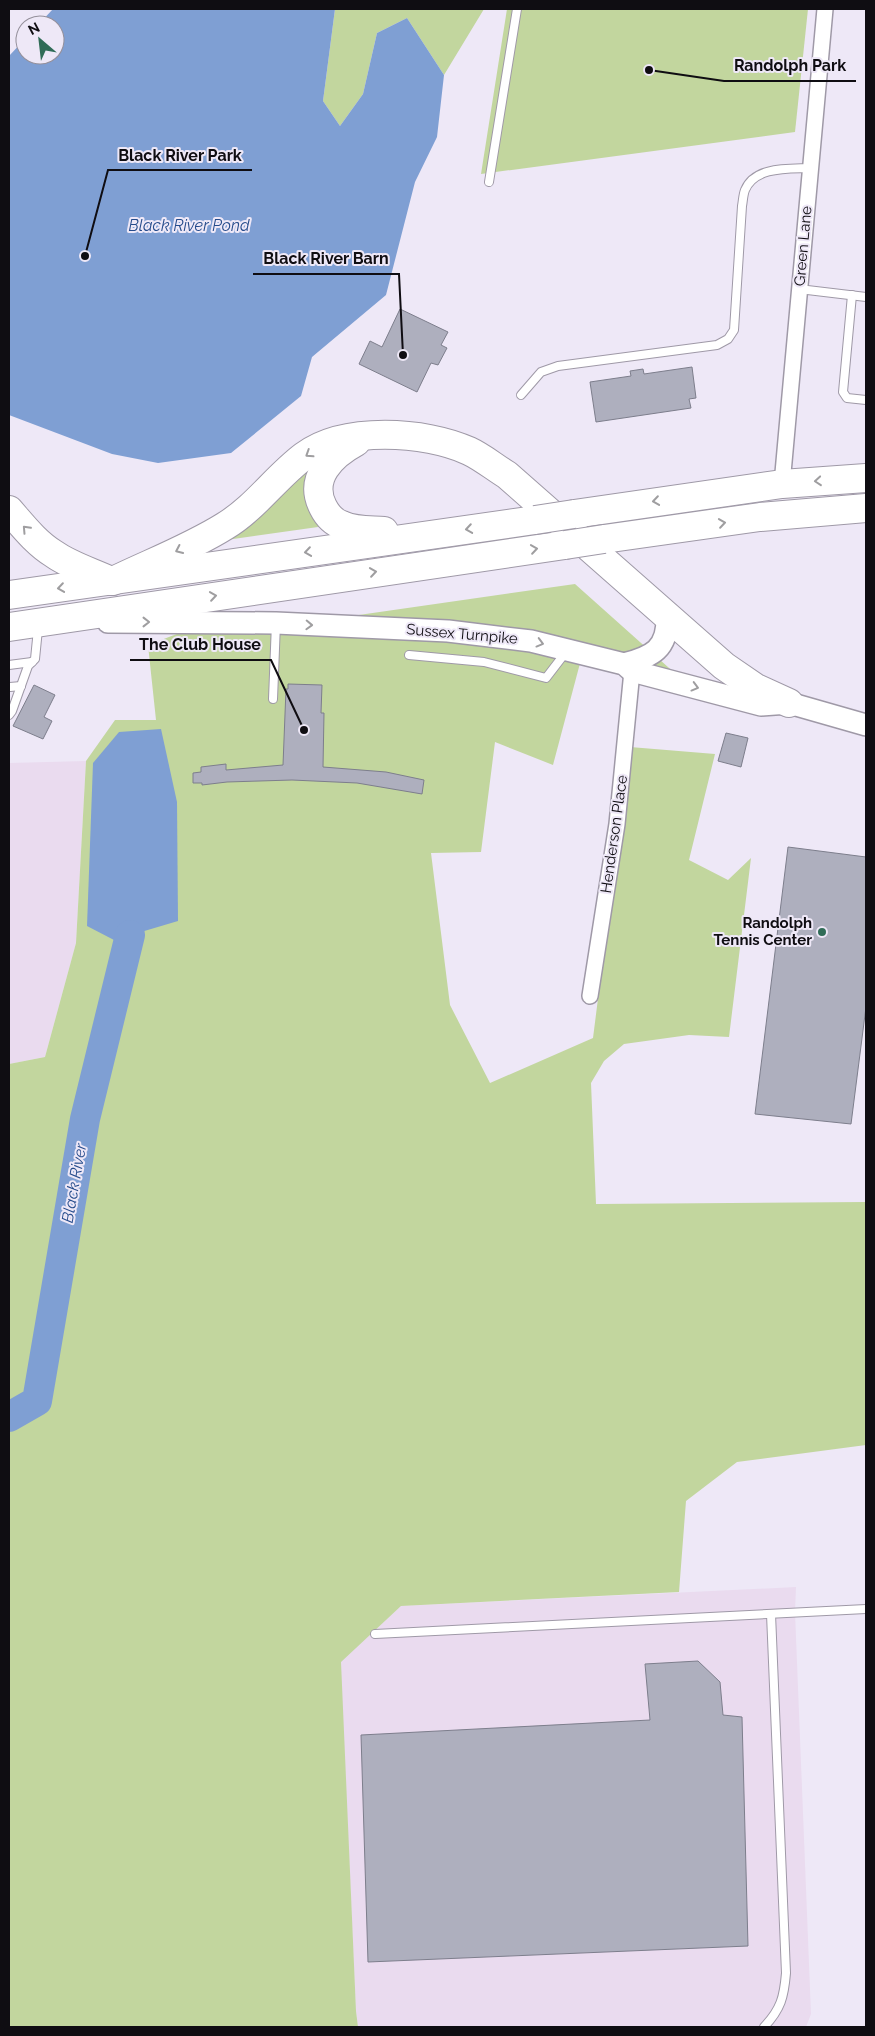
<svg xmlns="http://www.w3.org/2000/svg" width="875" height="2036" font-family="Raleway,sans-serif">
<style>
.industrial{fill:#eadbef}
.green{fill:#c2d69e}
.water{fill:#7f9fd3}
.lines{fill:none;stroke-linecap:round;stroke-linejoin:round}
.river{stroke:#7f9fd3;stroke-width:30}
.building{fill:#aeafbe;stroke:#7d7e8c}
.lane-casing{stroke:#9f99a7;stroke-width:10}
.street-casing{stroke:#9f99a7;stroke-width:18}
.secondary-casing{stroke:#9f99a7;stroke-width:24}
.highway-casing{stroke:#9f99a7;stroke-width:30}
.lane{stroke:#fff;stroke-width:8}
.street{stroke:#fff;stroke-width:15}
.secondary{stroke:#fff;stroke-width:21}
.highway{stroke:#fff;stroke-width:28}
.highway-bridge-casing{stroke:#9f99a7;stroke-width:30;stroke-linecap:butt}
.highway-bridge{stroke:#fff;stroke-width:28}
.oneway{stroke:#9f9ea0}
.poi-dot{fill:#306c57;stroke:#eee8f7;stroke-width:2}
.labels{text-anchor:middle;dominant-baseline:central;stroke-width:4;stroke-linejoin:round;paint-order:stroke}
.street-label{font-size:15px;fill:#0f0d12;stroke:#eee8f7}
.poi-label{font-size:15px;font-weight:bold;fill:#0f0d12;stroke:#eee8f7;text-anchor:end}
.water-label{font-size:16px;font-style:italic;fill:#254b8b;stroke:#eee8f7}
.leader{fill:none;stroke:#0f0d12;stroke-width:2}
.callout-dot{fill:#0f0d12;stroke:#eee8f7;stroke-width:2}
.callout-label{font-size:16px;text-anchor:middle;font-weight:bold;fill:#0f0d12;stroke:#eee8f7;stroke-width:4;stroke-linejoin:round;paint-order:stroke}
</style>
<rect width="100%" height="100%" fill="#eee8f7"/>
<g class="industrial">
<path d="M86 761 76 943 45 1057 9 1064V763Z"/>
<path d="M796 1587 795 1612 811 2014 806 2027H358L356 2011 340 1662 401 1606Z"/>
</g>
<g class="green">
<path d="M335 9H484L444 75 407 18 377 33 363 94 340 126 323 101Z"/>
<path d="M507 9H808L795 132 481 174Z"/>
<path d="M308 464 318 527 219 541Z"/>
<path d="M575 584 678 676 583 652 553 765 495 742 481 852 431 853 450 1005 490 1083 593 1038 630 747 715 754 689 860 728 880 751 858 729 1037 689 1035 624 1044 604 1061 591 1083 596 1204 866 1202V1445L737 1462 686 1501 679 1592 401 1606 341 1662 356 2011 358 2027H9V1064L45 1057 76 943 86 761 115 720H156L148 645 182 632 317 621Z"/>
</g>
<g class="water">
<path d="M53 9H335L323 101 340 126 363 94 377 33 407 18 444 75 437 137 415 182 386 295 312 357 301 396 231 453 158 463 112 454 9 415V56L25 39V55H55V25H38Z"/>
<path d="M161 729 177 802 178 921 114 940 87 926 93 763 119 732Z"/>
</g>
<g class="lines">
<path class="river" d="M9 1417 37 1401 85 1119 130 935"/>
</g>
<g class="building">
<path d="M400 309 448 332 441 345 447 348 438 365 431 363 417 392 359 364 370 341 382 347Z"/>
<path d="M692 367 696 398 689 399 691 408 596 422 590 382 631 376 630 371 643 369 644 374Z"/>
<path d="M288 684 322 685 321 713H324L323 767 386 772 424 780 422 794 357 783 292 780 227 782 202 785V783H193V773L201 772V767L226 764V770L283 765 286 689H288Z"/>
<path d="M34 685 55 695 44 717 52 721 43 739 13 726Z"/>
<path d="M726 733 748 738 741 767 718 761Z"/>
<path d="M788 847 866 857V1007L851 1124 755 1114Z"/>
<path d="M698 1661 720 1682 723 1715 742 1717 748 1946 368 1962 361 1735 650 1720 645 1664Z"/>
</g>
<g class="lines">
<g class="lane-casing">
<g id="lane">
<path d="M489 182 517 9"/>
<path d="M799 289 866 297"/>
<path d="M852 295 843 392 847 398 866 400"/>
<path d="M521 395 541 372 558 366 717 345 728 339 734 330 742 206C743 201 743 195 745 190 755 166 789 169 810 168"/>
<path d="M409 655 484 662 546 678 566 652"/>
<path d="M9 665 32 662"/>
<path d="M10 687 21 686"/>
<path d="M273 699 276 623"/>
<path d="M9 715 12 711 28 666 35 659 38 629"/>
<path d="M375 1634 866 1609"/>
<path d="M764 2027C781 2009 784 1997 786 1973L771 1614"/>
</g>
</g>
<g class="street-casing">
<g id="street">
<path d="M782 484 825 9"/>
<path d="M590 996 617 824 632 671"/>
</g>
</g>
<g class="secondary-casing">
<g id="secondary">
<path d="M108 622 276 623 448 631 531 641 624 664 632 671 761 705 789 703 866 725"/>
<path d="M624 664C652 657 668 649 667 617"/>
</g>
</g>
<g class="highway-casing">
<g id="highway">
<path d="M356 442C332 455 308 478 323 507 327 515 333 522 342 525 354 531 370 530 384 531"/>
<path d="M9 510C23 526 36 543 54 554 71 566 92 572 111 581"/>
<path d="M574 514 782 484 866 478"/>
<path d="M604 539 760 517 866 508"/>
<path d="M113 581C150 563 190 548 225 526 255 508 276 477 304 456 344 426 425 431 469 451 482 457 494 467 507 475L724 666 756 688 789 703"/>
<path d="M9 595 535 520"/>
<path d="M9 627 565 545"/>
</g>
</g>
<use href="#lane" class="lane"/>
<use href="#street" class="street"/>
<use href="#secondary" class="secondary"/>
<use href="#highway" class="highway"/>
<g class="highway-bridge-casing">
<g id="highway-bridge">
<path d="M535 520 574 514"/>
<path d="M565 545 604 539"/>
</g>
</g>
<use href="#highway-bridge" class="highway-bridge"/>
</g>
<defs><path id="oneway-chevron" d="M-2-3.5L2.5 0L-2 3.5" fill="none" stroke-width="1.6" stroke-linecap="round" stroke-linejoin="round" transform="scale(1.25)"/></defs>
<g class="oneway">
<use href="#oneway-chevron" transform="translate(309 454) rotate(147)"/>
<use href="#oneway-chevron" transform="translate(818 481) rotate(175)"/>
<use href="#oneway-chevron" transform="translate(656 501) rotate(172)"/>
<use href="#oneway-chevron" transform="translate(722 523) rotate(-8)"/>
<use href="#oneway-chevron" transform="translate(26 529) rotate(-133)"/>
<use href="#oneway-chevron" transform="translate(469 529) rotate(171)"/>
<use href="#oneway-chevron" transform="translate(534 549) rotate(-8)"/>
<use href="#oneway-chevron" transform="translate(179 550) rotate(155)"/>
<use href="#oneway-chevron" transform="translate(308 552) rotate(172)"/>
<use href="#oneway-chevron" transform="translate(373 572) rotate(-8)"/>
<use href="#oneway-chevron" transform="translate(61 588) rotate(172)"/>
<use href="#oneway-chevron" transform="translate(213 596) rotate(-8)"/>
<use href="#oneway-chevron" transform="translate(146 622)"/>
<use href="#oneway-chevron" transform="translate(309 625) rotate(2)"/>
<use href="#oneway-chevron" transform="translate(540 643) rotate(15)"/>
<use href="#oneway-chevron" transform="translate(695 687) rotate(15)"/>
</g>
<circle class="poi-dot" cx="822" cy="932" r="5"/>
<g class="labels">
<g class="street-label">
<text transform="translate(803 246) rotate(-85)">Green Lane</text>
<text transform="translate(462 634) rotate(5)">Sussex Turnpike</text>
<text transform="translate(614 834) rotate(-82)">Henderson Place</text>
</g>
<g class="poi-label">
<text x="812" y="923">Randolph<tspan x="812" dy="17">Tennis Center</tspan></text>
</g>
<g class="water-label">
<text x="189" y="225">Black River Pond</text>
<text transform="translate(74 1183) rotate(-80)">Black River</text>
</g>
</g>
<path class="leader" d="M649 70L724 81H856M85 256L108 170H252M403 355L399 274H253M304 730L271 660H130"/>
<g class="callout-dot">
<circle cx="649" cy="70" r="5"/>
<circle cx="85" cy="256" r="5"/>
<circle cx="403" cy="355" r="5"/>
<circle cx="304" cy="730" r="5"/>
</g>
<g class="callout-label">
<text x="790" y="71">Randolph Park</text>
<text x="180" y="161">Black River Park</text>
<text x="326" y="264">Black River Barn</text>
<text x="200" y="650">The Club House</text>
</g>
<rect width="875" height="2036" fill="none" stroke="#0f0d12" stroke-width="20"/>
<g transform="translate(40 40) rotate(332)"><circle r="24" fill="#eee8f7" stroke="#95909b"/>
<path d="M0-4L9 19L0 12L-9 19Z" fill="#306c57"/>
<text y="-8" font-size="14" font-weight="bold" text-anchor="middle" fill="#0f0d12">N</text>
</g>
</svg>
